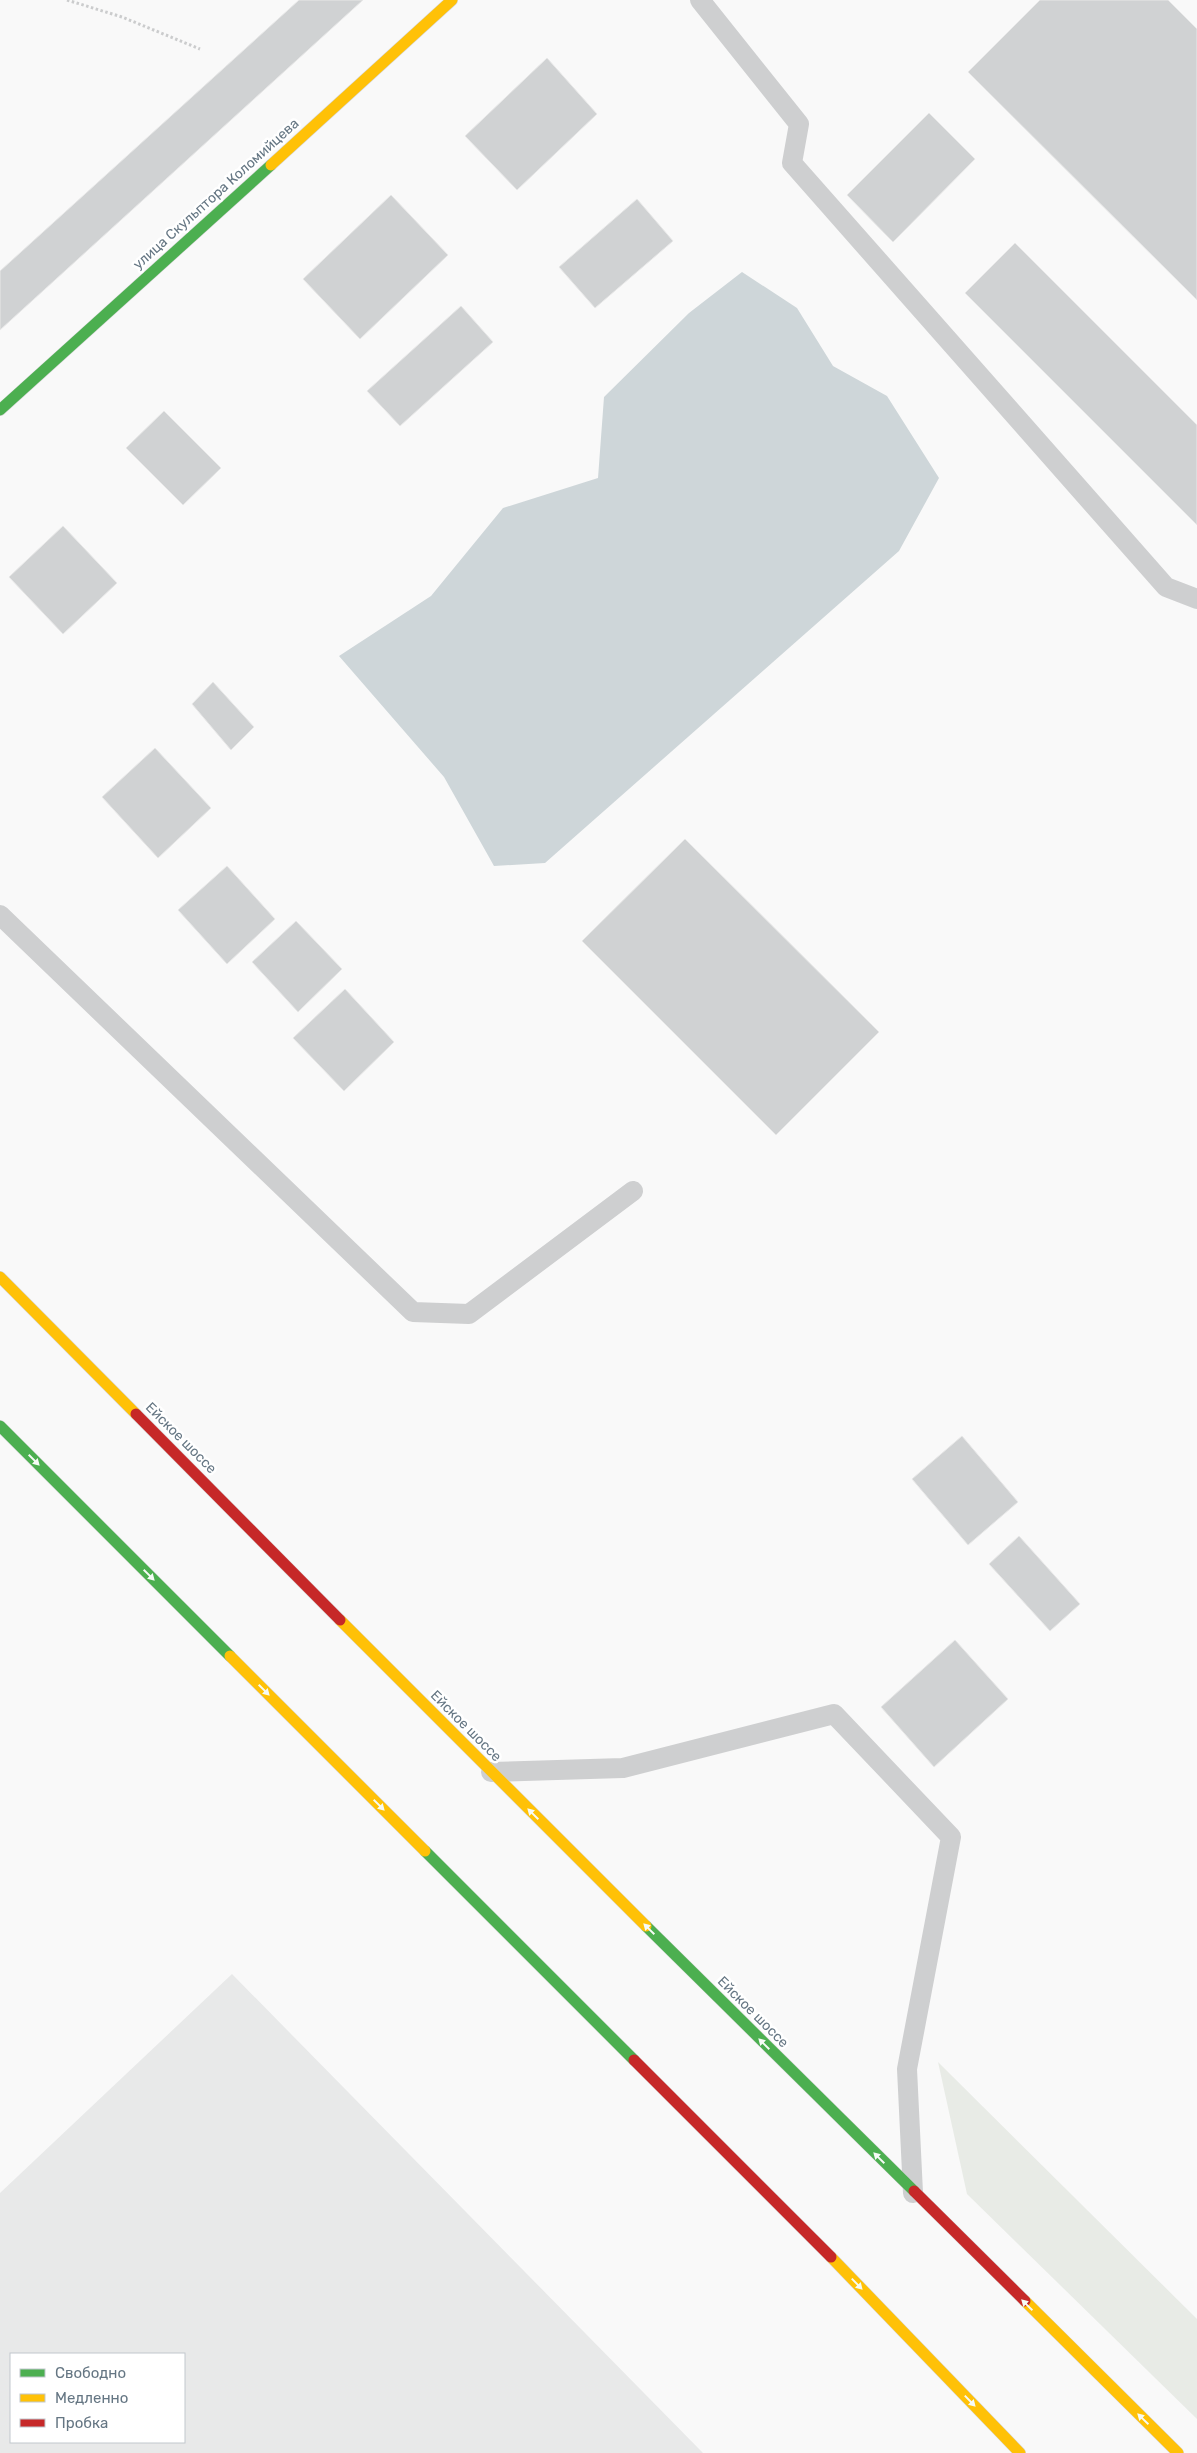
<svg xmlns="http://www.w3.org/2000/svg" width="1197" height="2453" font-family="Rubik,sans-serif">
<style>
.built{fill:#e8e9e9;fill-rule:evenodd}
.green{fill:#e8ebe6}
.water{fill:#ced6d9}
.building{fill:#d0d2d3;stroke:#e8e8e8}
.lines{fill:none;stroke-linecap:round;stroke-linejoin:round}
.fast-casing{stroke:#d5d6d7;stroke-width:12}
.slow-casing{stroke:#d5d6d7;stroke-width:12}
.jam-casing{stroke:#d5d6d7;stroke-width:12}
.path{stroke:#cbcccd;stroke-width:3;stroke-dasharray:2.5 2.5;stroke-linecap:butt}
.lane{stroke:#cecfd0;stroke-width:20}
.fast{stroke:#4caf50;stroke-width:11}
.slow{stroke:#ffc107;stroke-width:11}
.jam{stroke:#c62828;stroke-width:11}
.oneway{fill:#f6fbf6}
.labels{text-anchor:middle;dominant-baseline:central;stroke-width:5;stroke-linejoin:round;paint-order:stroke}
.street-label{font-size:14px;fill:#657683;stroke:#fff}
</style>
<rect width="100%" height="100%" fill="#f9f9f9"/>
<path class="built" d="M232 1974 703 2453H0V2193ZM11 2354H184V2442H11Z"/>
<path class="green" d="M938 2062 1197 2319V2419L967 2194Z"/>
<path class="water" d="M742 272 797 308 833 366 887 396 939 478 899 551 545 863 494 866 444 777 339 656 431 596 503 508 598 478 604 397 689 313Z"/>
<g class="building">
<path d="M299 0H363L0 330V271Z"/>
<path d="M1040 0H1168L1197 29V300L968 72Z"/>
<path d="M547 58 597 114 517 190 465 136Z"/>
<path d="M929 113 975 159 893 242 847 195Z"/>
<path d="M391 195 448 255 360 339 303 279Z"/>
<path d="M637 199 673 241 595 308 559 267Z"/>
<path d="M1015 243 1197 425V525L965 293Z"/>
<path d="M461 306 493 342 400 426 367 391Z"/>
<path d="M164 411 221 468 183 505 126 448Z"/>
<path d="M63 526 117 583 63 634 9 577Z"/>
<path d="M213 682 254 727 231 750 192 704Z"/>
<path d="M155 748 211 808 158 858 102 797Z"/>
<path d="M685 839 879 1032 776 1135 582 941Z"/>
<path d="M227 866 275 919 227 964 178 910Z"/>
<path d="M296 921 342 969 298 1012 252 962Z"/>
<path d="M345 989 394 1042 344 1091 293 1038Z"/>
<path d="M962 1436 1018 1502 968 1545 912 1479Z"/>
<path d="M1019 1536 1080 1604 1050 1631 989 1564Z"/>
<path d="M955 1640 1008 1699 934 1767 881 1707Z"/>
</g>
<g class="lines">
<g class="fast-casing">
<g id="fast">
<path d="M0 410 271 165"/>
<path d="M0 1426 230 1656"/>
<path d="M425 1851 634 2060"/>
<path d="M646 1926 914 2191"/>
</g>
</g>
<g class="slow-casing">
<g id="slow">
<path d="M271 165 452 0"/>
<path d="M0 1277 136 1414"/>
<path d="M340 1620 646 1926"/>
<path d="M230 1656 425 1851"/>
<path d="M831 2257 1020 2453"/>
<path d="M1025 2301 1178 2453"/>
</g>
</g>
<g class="jam-casing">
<g id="jam">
<path d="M136 1414 340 1620"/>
<path d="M634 2060 831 2257"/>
<path d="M914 2191 1025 2301"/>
</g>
</g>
<path class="path" d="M67 0 122 17 200 49"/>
<g class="lane">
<path d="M700 0 799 124 792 163 1166 587 1197 599"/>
<path d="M0 915 413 1312 469 1314 633 1191"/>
<path d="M491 1772 623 1768 834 1714 951 1837 907 2069 913 2193"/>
</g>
<use href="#fast" class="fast"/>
<use href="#slow" class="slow"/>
<use href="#jam" class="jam"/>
</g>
<defs><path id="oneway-solid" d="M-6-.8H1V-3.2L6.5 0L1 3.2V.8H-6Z" transform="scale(1.25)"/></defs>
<g class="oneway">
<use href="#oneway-solid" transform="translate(34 1460) rotate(45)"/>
<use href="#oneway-solid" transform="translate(149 1575) rotate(45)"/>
<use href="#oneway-solid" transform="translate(264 1690) rotate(45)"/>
<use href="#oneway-solid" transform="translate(379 1805) rotate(45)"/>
<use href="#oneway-solid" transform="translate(533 1814) rotate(-135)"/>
<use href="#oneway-solid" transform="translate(649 1929) rotate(-135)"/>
<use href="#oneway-solid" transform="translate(764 2044) rotate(-135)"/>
<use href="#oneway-solid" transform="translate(879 2158) rotate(-135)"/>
<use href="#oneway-solid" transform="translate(857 2284) rotate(46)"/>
<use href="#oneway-solid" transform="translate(1027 2305) rotate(-136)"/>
<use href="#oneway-solid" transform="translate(970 2401) rotate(46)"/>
<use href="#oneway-solid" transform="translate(1143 2419) rotate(-136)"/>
</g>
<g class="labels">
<g class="street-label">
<text transform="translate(216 194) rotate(-42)">улица Скульптора Коломийцева</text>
<text transform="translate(181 1438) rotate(45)">Ейское шоссе</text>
<text transform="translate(466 1726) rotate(45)">Ейское шоссе</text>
<text transform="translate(753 2012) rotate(45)">Ейское шоссе</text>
</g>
</g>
<rect x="10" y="2353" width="175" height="90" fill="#ffffff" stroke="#c1c8cd"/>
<rect x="20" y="2369" width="25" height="8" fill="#4caf50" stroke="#c1c8cd"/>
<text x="55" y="2378" font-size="15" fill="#657683">Свободно</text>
<rect x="20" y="2394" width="25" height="8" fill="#ffc107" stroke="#c1c8cd"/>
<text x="55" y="2403" font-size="15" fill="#657683">Медленно</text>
<rect x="20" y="2419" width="25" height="8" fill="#c62828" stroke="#c1c8cd"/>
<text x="55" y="2428" font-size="15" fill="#657683">Пробка</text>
</svg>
